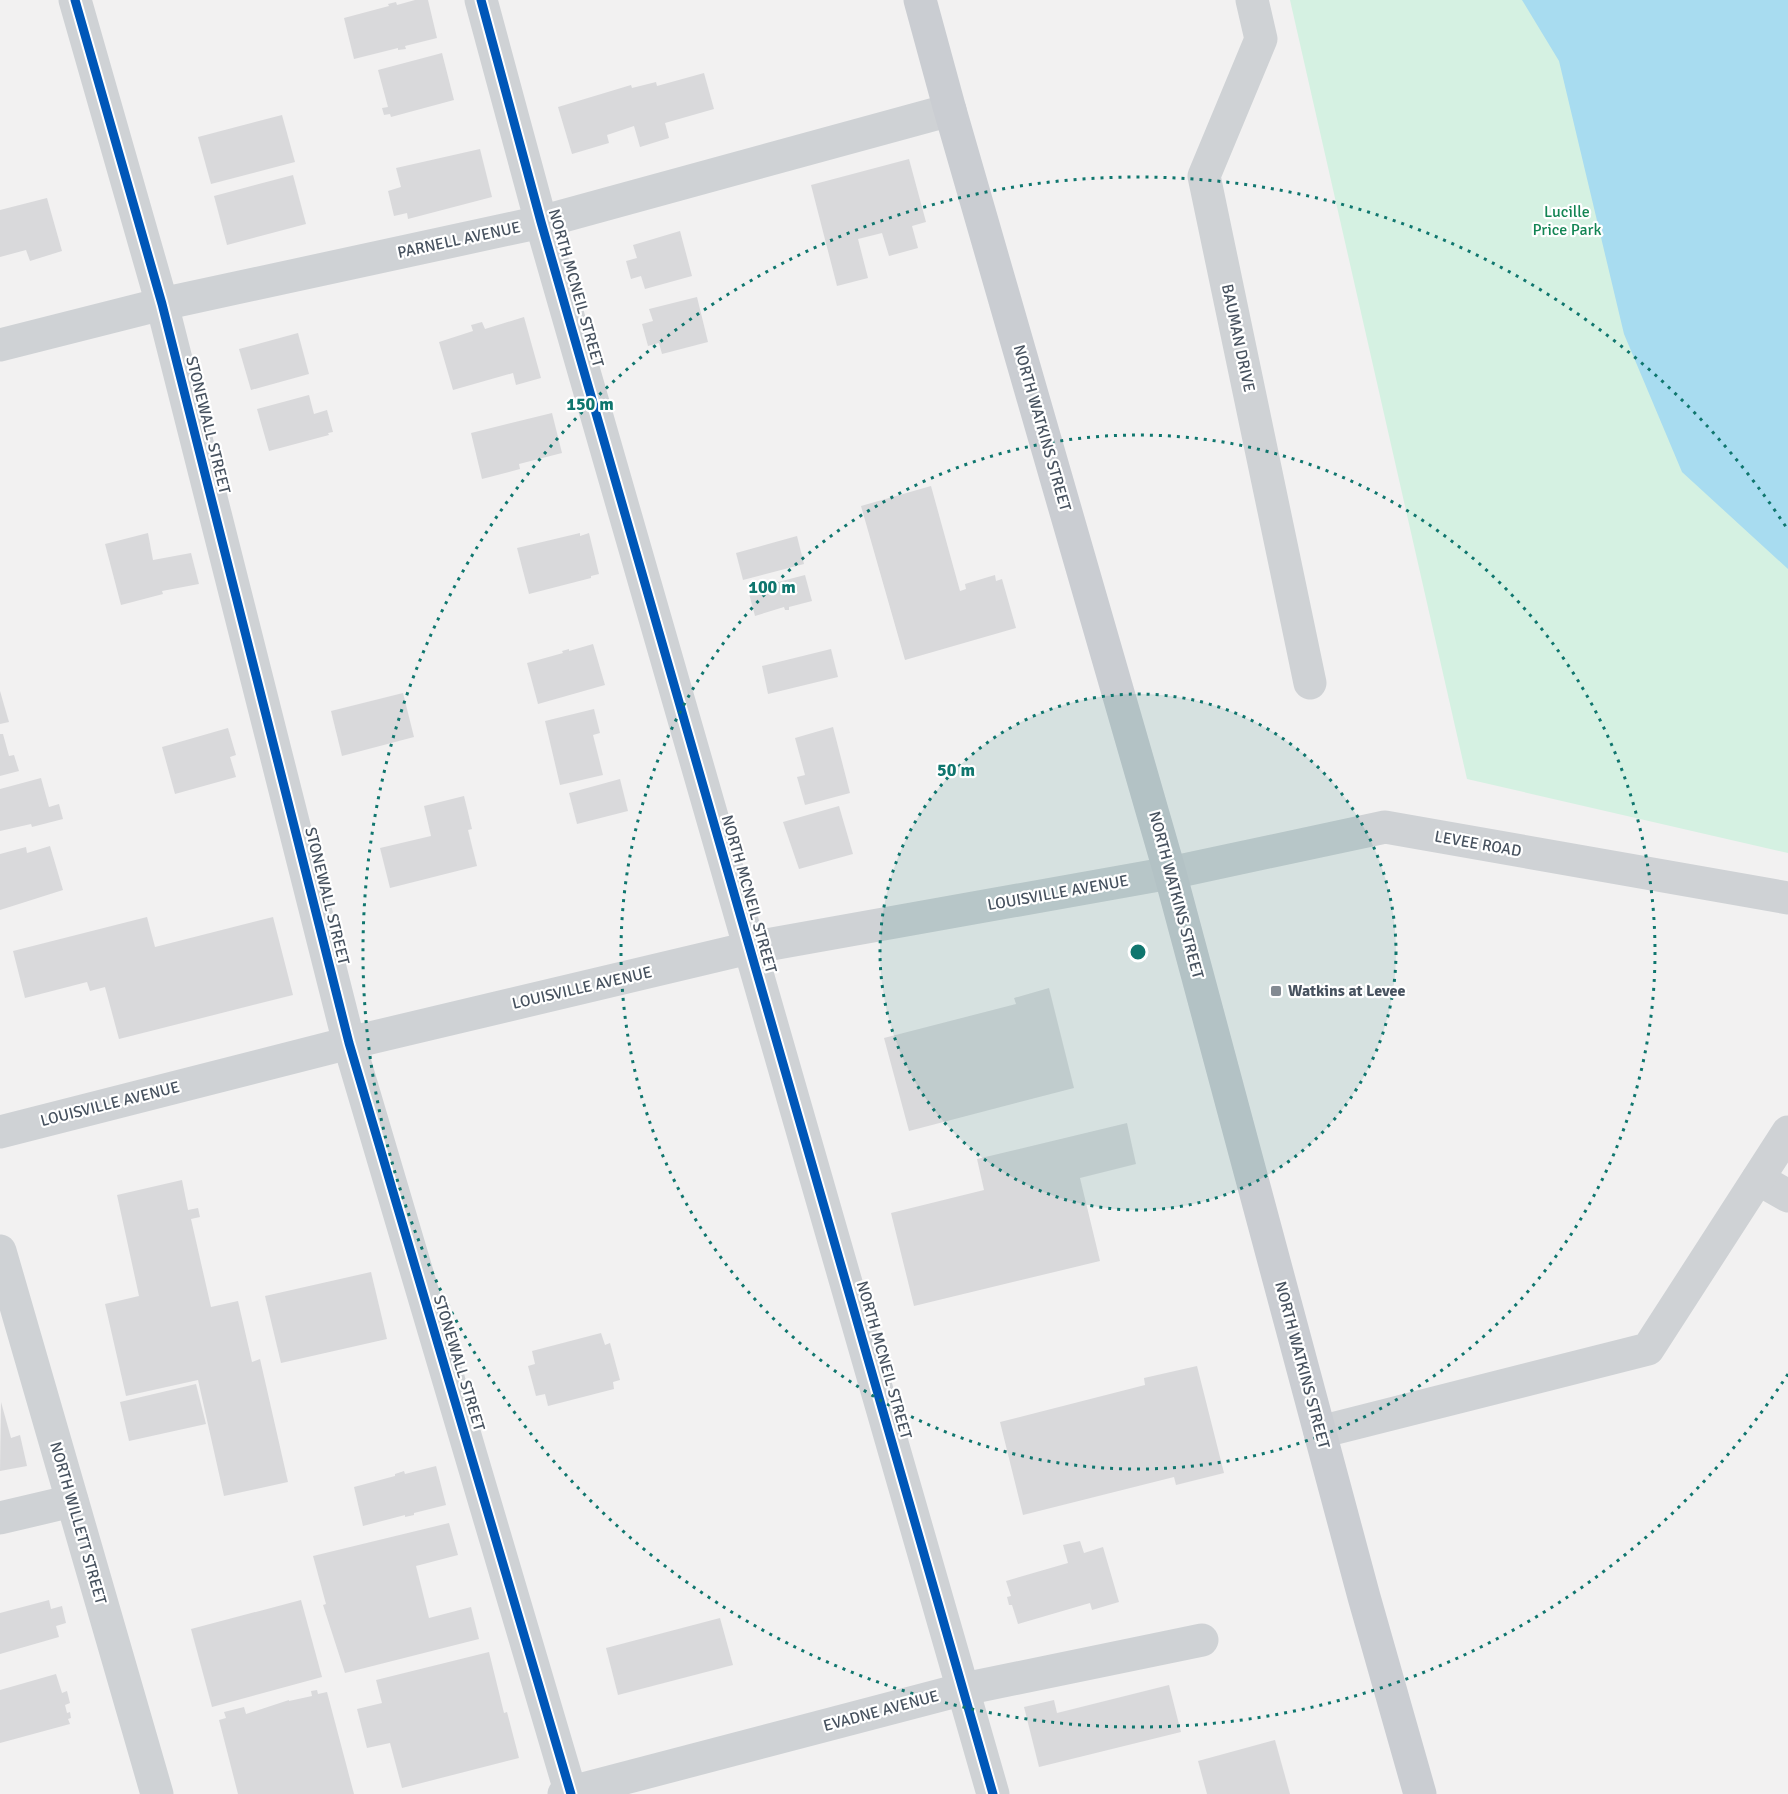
<svg xmlns="http://www.w3.org/2000/svg" width="1788" height="1794" font-family="Signika,sans-serif">
<style>
.green{fill:#d5f1e2}
.water{fill:#a8dcf0}
.building{fill:#d9d9db}
.lines{fill:none;stroke-linecap:round;stroke-linejoin:round}
.minor{stroke:#cfd2d5;stroke-width:33}
.major{stroke:#cacdd2;stroke-width:33}
.cycleway-casing{stroke:#fff;stroke-width:13}
.cycleway{stroke:#0057b8;stroke-width:9}
.ring{fill:none;stroke:#0f766e;stroke-width:3;stroke-dasharray:3 6}
.poi-dot{fill:#838a92;stroke:#fff;stroke-width:2}
.labels{text-anchor:middle;dominant-baseline:central;stroke-width:4.5;stroke-linejoin:round;paint-order:stroke}
.park-label{font-size:16px;fill:#138554;stroke:#fff}
.street-label{font-size:16px;fill:#47525f;stroke:#fff}
.poi-label{font-size:16px;font-weight:bold;fill:#47525f;stroke:#fff;text-anchor:start}
.centre{fill:#0f766e;stroke:#fff;stroke-width:3}
.ring-label{font-size:18px;text-anchor:middle;font-weight:bold;fill:#0f766e;stroke:#fff;stroke-width:4.5;stroke-linejoin:round;paint-order:stroke}
</style>
<rect width="100%" height="100%" fill="#f2f1f1"/>
<path class="green" d="M1290 0H1788V853L1467 779Z"/>
<path class="water" d="M1522 0H1788V569L1682 472 1624 334 1559 61Z"/>
<g class="building">
<path d="M415 0H428L437 38 405 46 406 49 398 50V48L354 59 344 18 389 6 388 4 396 2 397 5Z"/>
<path d="M442 53 454 100 391 117 390 114 384 115 382 108 388 107 378 70Z"/>
<path d="M704 73 714 109 665 123 669 138 640 147 634 126 607 135 609 143 572 154 558 107 631 85 632 88 656 82 657 86Z"/>
<path d="M282 115 295 162 211 184 198 137Z"/>
<path d="M480 149 492 197 408 219 407 213 394 216 388 191 401 187 396 168Z"/>
<path d="M909 159 926 222 912 226 918 248 889 256 882 233 858 239 868 278 837 286 811 185Z"/>
<path d="M293 175 306 224 227 245 214 196Z"/>
<path d="M47 198 62 251 30 261 26 250 0 257V210Z"/>
<path d="M680 231 692 276 645 289 641 276 631 279 626 261 637 258 633 245Z"/>
<path d="M697 297 708 342 662 354 659 343 648 346 642 324 653 321 649 309Z"/>
<path d="M524 317 541 378 516 385 513 373 453 390 439 342 473 331 471 325 482 322 485 329Z"/>
<path d="M298 333 309 374 251 390 239 349Z"/>
<path d="M309 395 314 414 327 410 333 432 328 433 329 435 269 451 257 409Z"/>
<path d="M552 413 562 453 519 464 520 469 482 479 471 433Z"/>
<path d="M931 486 960 591 966 589 965 584 995 575 996 581 1002 579 1016 628 905 660 861 506Z"/>
<path d="M148 533 153 560 191 553 199 584 162 591 163 594 121 605 105 544Z"/>
<path d="M580 533V536L589 533 599 574 591 576V578L529 594 517 548Z"/>
<path d="M797 536 804 564 743 580 736 553Z"/>
<path d="M805 575 812 601 789 607V610H785L784 607 755 616 748 590Z"/>
<path d="M593 644 605 685 538 704 527 663 563 653 562 651 569 649V651Z"/>
<path d="M831 649 838 677 768 694 762 666Z"/>
<path d="M0 691 9 722 0 724Z"/>
<path d="M403 693 414 737 342 756 331 711Z"/>
<path d="M594 709 600 733 593 735 603 775 560 785 545 721Z"/>
<path d="M833 727 850 793 805 805 797 777 805 775 795 738Z"/>
<path d="M228 728 236 755 230 757 236 777 175 794 162 747Z"/>
<path d="M0 734H3L9 756 14 755 19 771 0 776Z"/>
<path d="M41 778 49 807 59 804 63 819 32 827 31 824 0 831V789Z"/>
<path d="M620 779 628 811 577 824 569 793Z"/>
<path d="M464 796 472 829 468 830 477 866 390 888 380 848 431 836 424 806Z"/>
<path d="M839 806 853 854 799 869 783 822Z"/>
<path d="M50 846 63 890 0 910V854L26 847 27 853Z"/>
<path d="M147 917 155 947 273 917 293 995 119 1039 105 987 90 991 87 982 25 998 13 951Z"/>
<path d="M1049 988 1074 1088 909 1131 884 1038 1016 1004 1014 998Z"/>
<path d="M1127 1123 1136 1164 1080 1178 1100 1261 914 1306 891 1213 984 1190 977 1159Z"/>
<path d="M182 1180 188 1210 198 1208 200 1217 191 1219 211 1307 238 1301 252 1362 260 1359 288 1482 224 1496 198 1380 126 1396 105 1304 139 1296 117 1195Z"/>
<path d="M371 1272 387 1339 281 1363 265 1296Z"/>
<path d="M601 1333 605 1345 610 1343 620 1380 613 1382 614 1389 548 1406 545 1394 536 1396 528 1366 535 1364 532 1351Z"/>
<path d="M1197 1366 1224 1473 1176 1485 1174 1477 1023 1515 1000 1422 1145 1385 1144 1378Z"/>
<path d="M196 1384 206 1424 129 1441 120 1402Z"/>
<path d="M1 1402 11 1438 20 1435 27 1466 0 1471Z"/>
<path d="M436 1466 446 1505 414 1513V1515L405 1517V1515L363 1526 354 1487 395 1476V1474L404 1471 405 1474Z"/>
<path d="M449 1523 458 1555 416 1566 429 1618 471 1607 479 1639 345 1673 323 1605 326 1604 313 1556Z"/>
<path d="M1080 1541 1084 1553 1103 1547 1119 1602 1092 1610 1090 1603 1018 1624 1012 1605H1009L1007 1597 1011 1596 1006 1581 1068 1563 1063 1545Z"/>
<path d="M49 1600 51 1609 62 1606 66 1623 56 1626 59 1637 0 1654V1613Z"/>
<path d="M301 1600 322 1677 212 1707 191 1629Z"/>
<path d="M720 1618 733 1665 618 1695 606 1648Z"/>
<path d="M489 1652 504 1713 507 1712 519 1758 402 1788 390 1743 367 1748 357 1709 382 1703 376 1680Z"/>
<path d="M56 1674 62 1693 67 1691 70 1703 65 1705 67 1713 70 1712 71 1718 68 1719 70 1724 0 1743V1690Z"/>
<path d="M1169 1685 1181 1732 1039 1767 1024 1707 1054 1700 1057 1713Z"/>
<path d="M317 1690 318 1694 327 1692 354 1794H238L219 1720 226 1718 224 1712 244 1707 246 1714 289 1700V1701L312 1696 311 1691Z"/>
<path d="M1275 1740 1290 1794H1207L1198 1761Z"/>
</g>
<g class="lines">
<g class="minor">
<path d="M75 0 162 304 349 1043 571 1794"/>
<path d="M481 0 541 222 993 1794"/>
<path d="M1252 0 1261 39 1204 176 1310 683"/>
<path d="M0 345 162 304 541 222 950 110"/>
<path d="M0 1132 349 1043 749 948 1170 873 1385 827 1788 898"/>
<path d="M1758 1179 1788 1196"/>
<path d="M0 1251 157 1794"/>
<path d="M1320 1432 1648 1349 1788 1132"/>
<path d="M0 1518 72 1501"/>
<path d="M564 1794 964 1689 1202 1640"/>
</g>
<path class="major" d="M920 0 950 110 1170 873 1364 1597 1420 1794"/>
<g class="cycleway-casing">
<g id="cycleway">
<path d="M75 0 162 304 349 1043 571 1794"/>
<path d="M481 0 541 222 993 1794"/>
</g>
</g>
<use href="#cycleway" class="cycleway"/>
</g>
<circle cx="1138" cy="952" r="258" fill="#0f766e" fill-opacity=".12"/>
<g class="ring">
<circle cx="1138" cy="952" r="258"/>
<circle cx="1138" cy="952" r="517"/>
<path d="M1788 1374A775 775 0 1 1 1788 530"/>
</g>
<rect class="poi-dot" x="1270" y="985" width="12" height="12" rx="3"/>
<g class="labels">
<g class="park-label">
<text x="1567" y="212">Lucille<tspan x="1567" dy="18">Price Park</tspan></text>
</g>
<g class="street-label">
<text transform="translate(459 240) rotate(-12)">PARNELL AVENUE</text>
<text transform="translate(576 288) rotate(74)">NORTH MCNEIL STREET</text>
<text transform="translate(1238 338) rotate(78)">BAUMAN DRIVE</text>
<text transform="translate(208 425) rotate(76)">STONEWALL STREET</text>
<text transform="translate(1042 428) rotate(74)">NORTH WATKINS STREET</text>
<text transform="translate(1478 844) rotate(10)">LEVEE ROAD</text>
<text transform="translate(1058 893) rotate(-10)">LOUISVILLE AVENUE</text>
<text transform="translate(749 894) rotate(74)">NORTH MCNEIL STREET</text>
<text transform="translate(1176 895) rotate(75)">NORTH WATKINS STREET</text>
<text transform="translate(327 896) rotate(76)">STONEWALL STREET</text>
<text transform="translate(582 988) rotate(-13)">LOUISVILLE AVENUE</text>
<text transform="translate(110 1104) rotate(-14)">LOUISVILLE AVENUE</text>
<text transform="translate(884 1360) rotate(74)">NORTH MCNEIL STREET</text>
<text transform="translate(459 1363) rotate(73)">STONEWALL STREET</text>
<text transform="translate(1302 1365) rotate(75)">NORTH WATKINS STREET</text>
<text transform="translate(78 1523) rotate(74)">NORTH WILLETT STREET</text>
<text transform="translate(881 1711) rotate(-15)">EVADNE AVENUE</text>
</g>
<g class="poi-label">
<text x="1288" y="991">Watkins at Levee</text>
</g>
</g>
<circle cx="1138" cy="952" r="9" class="centre"/>
<g class="ring-label">
<text x="590" y="410">150 m</text>
<text x="772" y="593">100 m</text>
<text x="956" y="776">50 m</text>
</g>
</svg>
